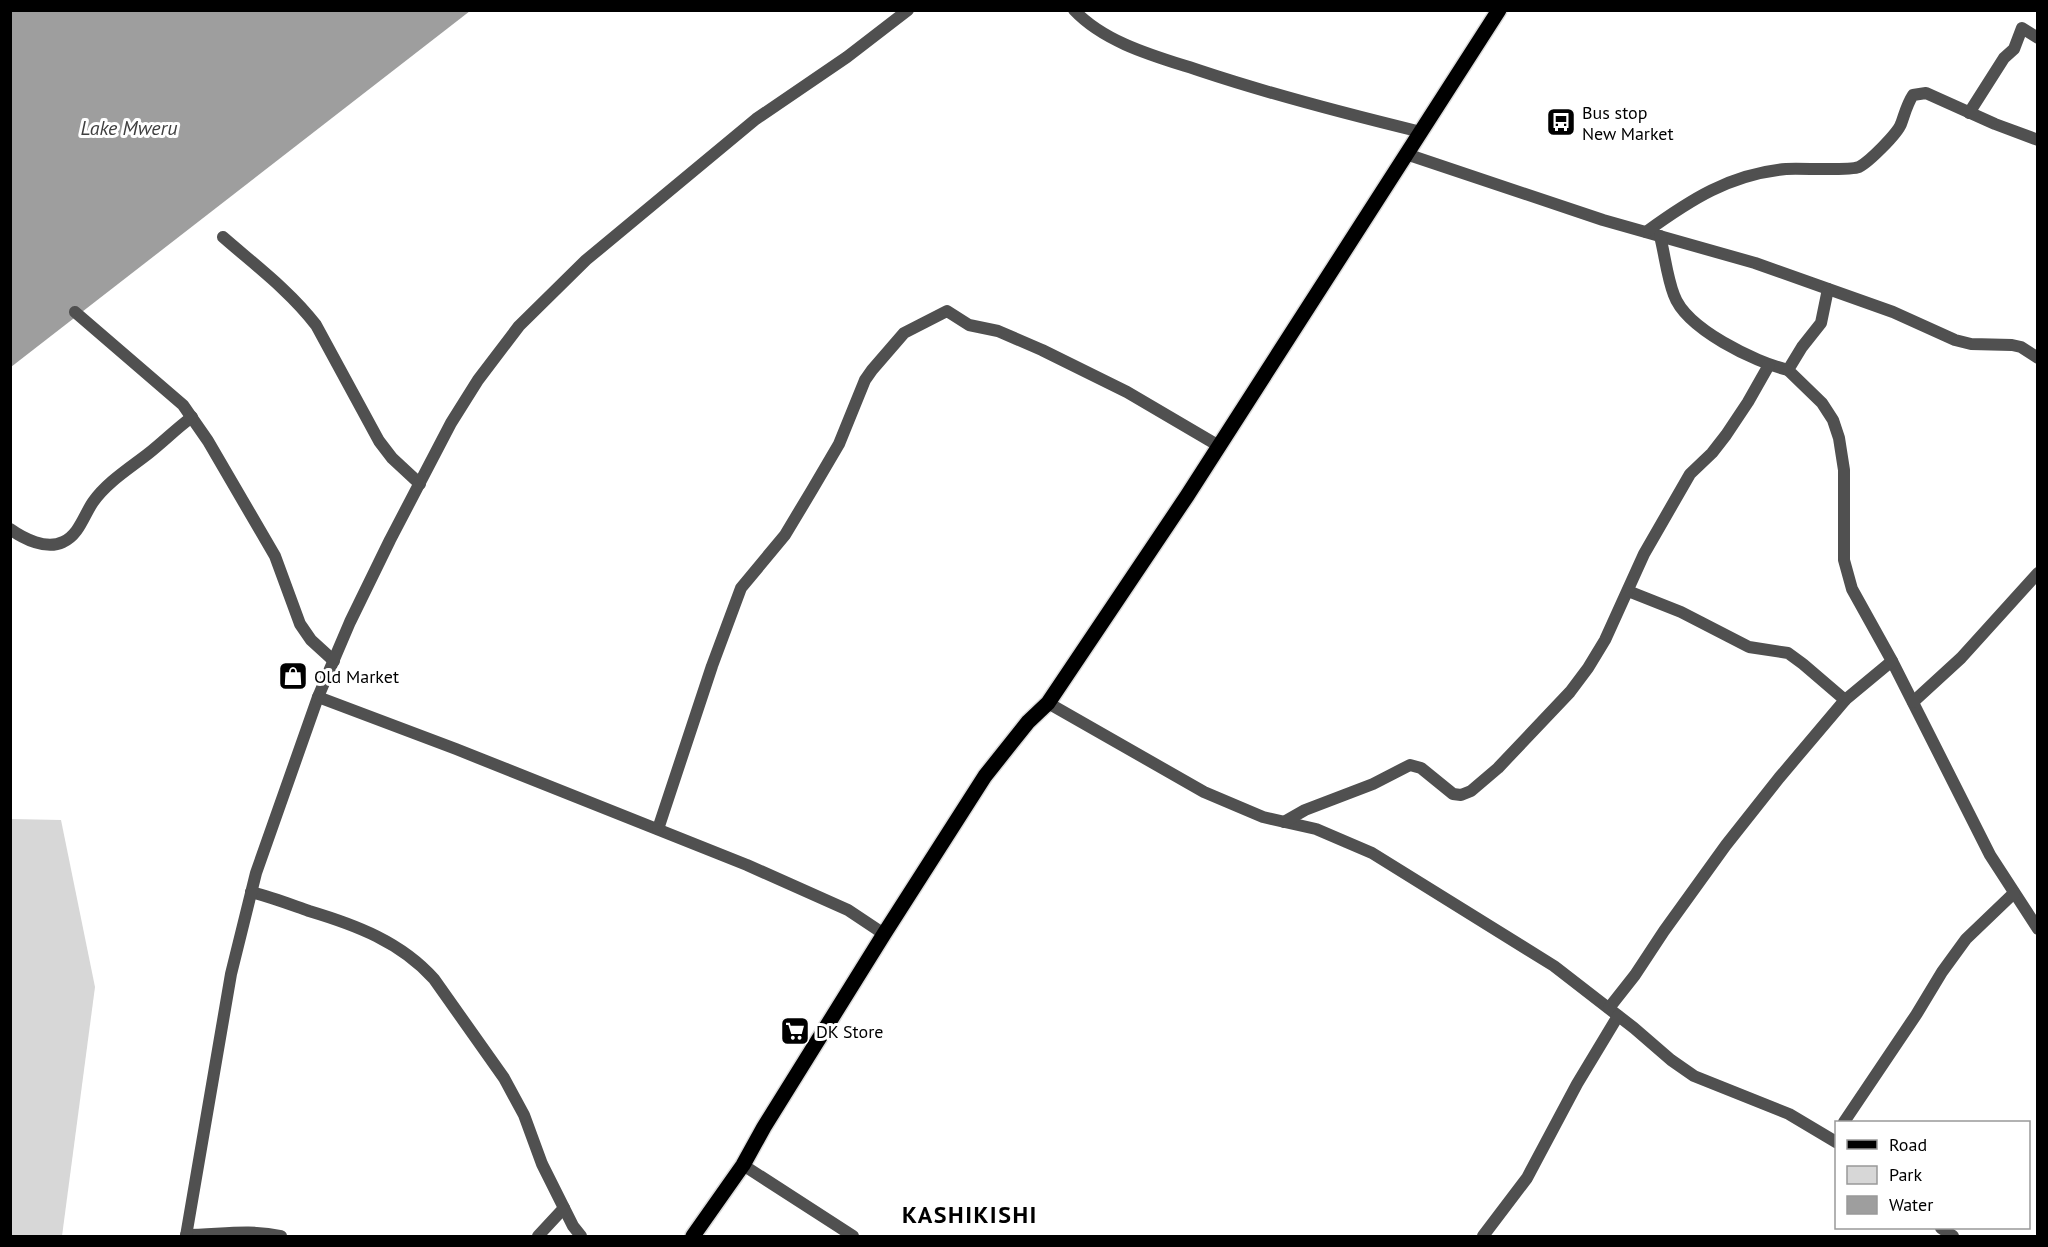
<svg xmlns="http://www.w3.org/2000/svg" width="2048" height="1247" font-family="'PT Sans',sans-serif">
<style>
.green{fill:#d7d7d7}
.water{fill:#9e9e9e}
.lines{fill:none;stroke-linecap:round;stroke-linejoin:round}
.major-casing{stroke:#dbdbdb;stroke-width:18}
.minor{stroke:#505050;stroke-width:12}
.major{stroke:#000;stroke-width:15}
.labels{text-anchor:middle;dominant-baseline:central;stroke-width:6;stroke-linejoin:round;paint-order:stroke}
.poi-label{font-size:18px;fill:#000;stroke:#fff;text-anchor:start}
.water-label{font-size:20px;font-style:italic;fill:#3f3f3f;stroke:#fff}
.district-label{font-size:24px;font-weight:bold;letter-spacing:1.5px;fill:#000;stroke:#fff}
</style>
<rect width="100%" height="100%" fill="#fff"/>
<path class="green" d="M11 819 61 820 95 987 62 1236H11Z"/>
<path class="water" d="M11 11H470L11 367Z"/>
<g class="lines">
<g class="major-casing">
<path id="major" d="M693 1236 743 1165 764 1127 884 934 985 776 1028 722 1048 703 1187 496 1499 10"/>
</g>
<g class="minor">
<path d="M1074 10C1106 44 1158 57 1201 71 1273 95 1347 114 1421 132"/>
<path d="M1969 113 2004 58 2014 49 2022 28 2038 38"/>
<path d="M1406 154 1603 220 1755 263 1893 312 1955 340 1971 344 2012 345 2021 347 2038 358"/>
<path d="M1646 232C1690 200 1730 174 1786 169 1800 168 1850 171 1859 167 1869 162 1897 134 1901 124 1905 113 1907 104 1913 95L1926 93 1995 124 2038 140"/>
<path d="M1660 236C1665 256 1667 277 1674 295 1686 329 1755 362 1788 370"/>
<path d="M223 237C255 265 290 291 316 325L379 441 392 458 420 484"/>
<path d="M1828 289 1821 323 1802 347 1788 370 1822 403 1833 420 1839 438 1844 470V560L1852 589 1892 661 1990 855 2038 929"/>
<path d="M75 312 183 405 208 441 275 556 300 624 311 640 334 661"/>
<path d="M10 529C24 539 46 550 63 542 79 535 84 515 93 502 107 482 130 468 149 453 164 441 177 428 192 417"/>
<path d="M1628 591 1681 612 1749 647 1788 653 1803 664 1845 700"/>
<path d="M318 697 456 749 747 865 848 910 884 934"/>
<path d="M1913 702 1961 658 2038 573"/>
<path d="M1048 703 1204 792 1263 817 1316 829 1372 853 1554 966 1634 1028 1671 1060 1694 1076 1789 1114 1836 1142"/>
<path d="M1284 822 1305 810 1373 784 1410 765 1421 768 1453 794 1461 795 1471 791 1498 768 1570 692 1588 668 1605 640 1644 554 1690 474 1712 453 1726 435 1748 402 1769 365"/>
<path d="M658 829 712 666 741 588 785 535 812 490 839 444 865 380 872 370 904 333 947 311 969 325 998 331 1042 350 1127 392 1219 446"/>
<path d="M251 892C271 897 289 904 309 911 356 925 401 942 434 979L504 1078 524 1115 542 1164 573 1226 581 1236"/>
<path d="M1609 1008 1635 975 1664 931 1726 845 1779 778 1845 700 1892 661"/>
<path d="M1844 1122 1916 1015 1942 972 1966 939 2014 893"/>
<path d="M743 1165 853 1236"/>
<path d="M1941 1228 1953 1236"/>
<path d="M186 1235C218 1235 249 1229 281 1236"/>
<path d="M186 1236 231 974 256 873 318 697 350 622 390 540 451 423 478 380 519 326 586 260 756 119 847 57 908 10"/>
<path d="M538 1236 564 1208"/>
<path d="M1483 1236 1527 1178 1577 1084 1618 1016"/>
</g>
<use href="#major" class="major"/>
</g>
<defs>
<g id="bus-square" transform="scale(1.5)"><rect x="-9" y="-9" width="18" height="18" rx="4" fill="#000" stroke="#fff"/><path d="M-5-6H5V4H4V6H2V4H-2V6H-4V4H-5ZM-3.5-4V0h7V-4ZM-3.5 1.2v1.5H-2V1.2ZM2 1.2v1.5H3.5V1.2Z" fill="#fff"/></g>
<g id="shop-square" transform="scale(1.5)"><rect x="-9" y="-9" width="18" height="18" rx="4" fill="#000" stroke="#fff"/><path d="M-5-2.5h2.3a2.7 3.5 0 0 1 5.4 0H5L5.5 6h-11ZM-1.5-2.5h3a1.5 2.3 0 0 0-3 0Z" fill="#fff"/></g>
<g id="supermarket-square" transform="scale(1.5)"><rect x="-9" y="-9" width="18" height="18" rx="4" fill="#000" stroke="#fff"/><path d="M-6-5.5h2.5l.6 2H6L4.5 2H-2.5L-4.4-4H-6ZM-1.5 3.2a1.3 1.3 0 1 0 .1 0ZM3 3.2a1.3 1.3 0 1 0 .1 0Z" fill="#fff"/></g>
</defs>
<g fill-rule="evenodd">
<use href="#bus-square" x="1561" y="122"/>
<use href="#shop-square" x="293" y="676"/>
<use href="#supermarket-square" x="795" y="1031"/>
</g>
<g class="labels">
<g class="poi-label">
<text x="1582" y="112">Bus stop<tspan x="1582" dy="21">New Market</tspan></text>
<text x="314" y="676">Old Market</text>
<text x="816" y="1031">DK Store</text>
</g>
<g class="water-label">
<text x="129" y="128">Lake Mweru</text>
</g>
<g class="district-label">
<text x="970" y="1214">KASHIKISHI</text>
</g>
</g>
<rect width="2048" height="1247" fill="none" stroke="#000000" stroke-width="24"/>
<rect x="1835" y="1121" width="195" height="108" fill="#ffffff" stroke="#999999" stroke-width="1.5"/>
<rect x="1847" y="1140" width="30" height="9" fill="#000000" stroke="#999999" stroke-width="1.5"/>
<text x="1889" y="1151" font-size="18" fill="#000000">Road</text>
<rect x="1847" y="1166" width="30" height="18" fill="#d7d7d7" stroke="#999999" stroke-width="1.5"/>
<text x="1889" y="1181" font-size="18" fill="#000000">Park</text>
<rect x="1847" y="1196" width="30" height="18" fill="#9e9e9e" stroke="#999999" stroke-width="1.5"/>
<text x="1889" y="1211" font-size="18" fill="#000000">Water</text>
</svg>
